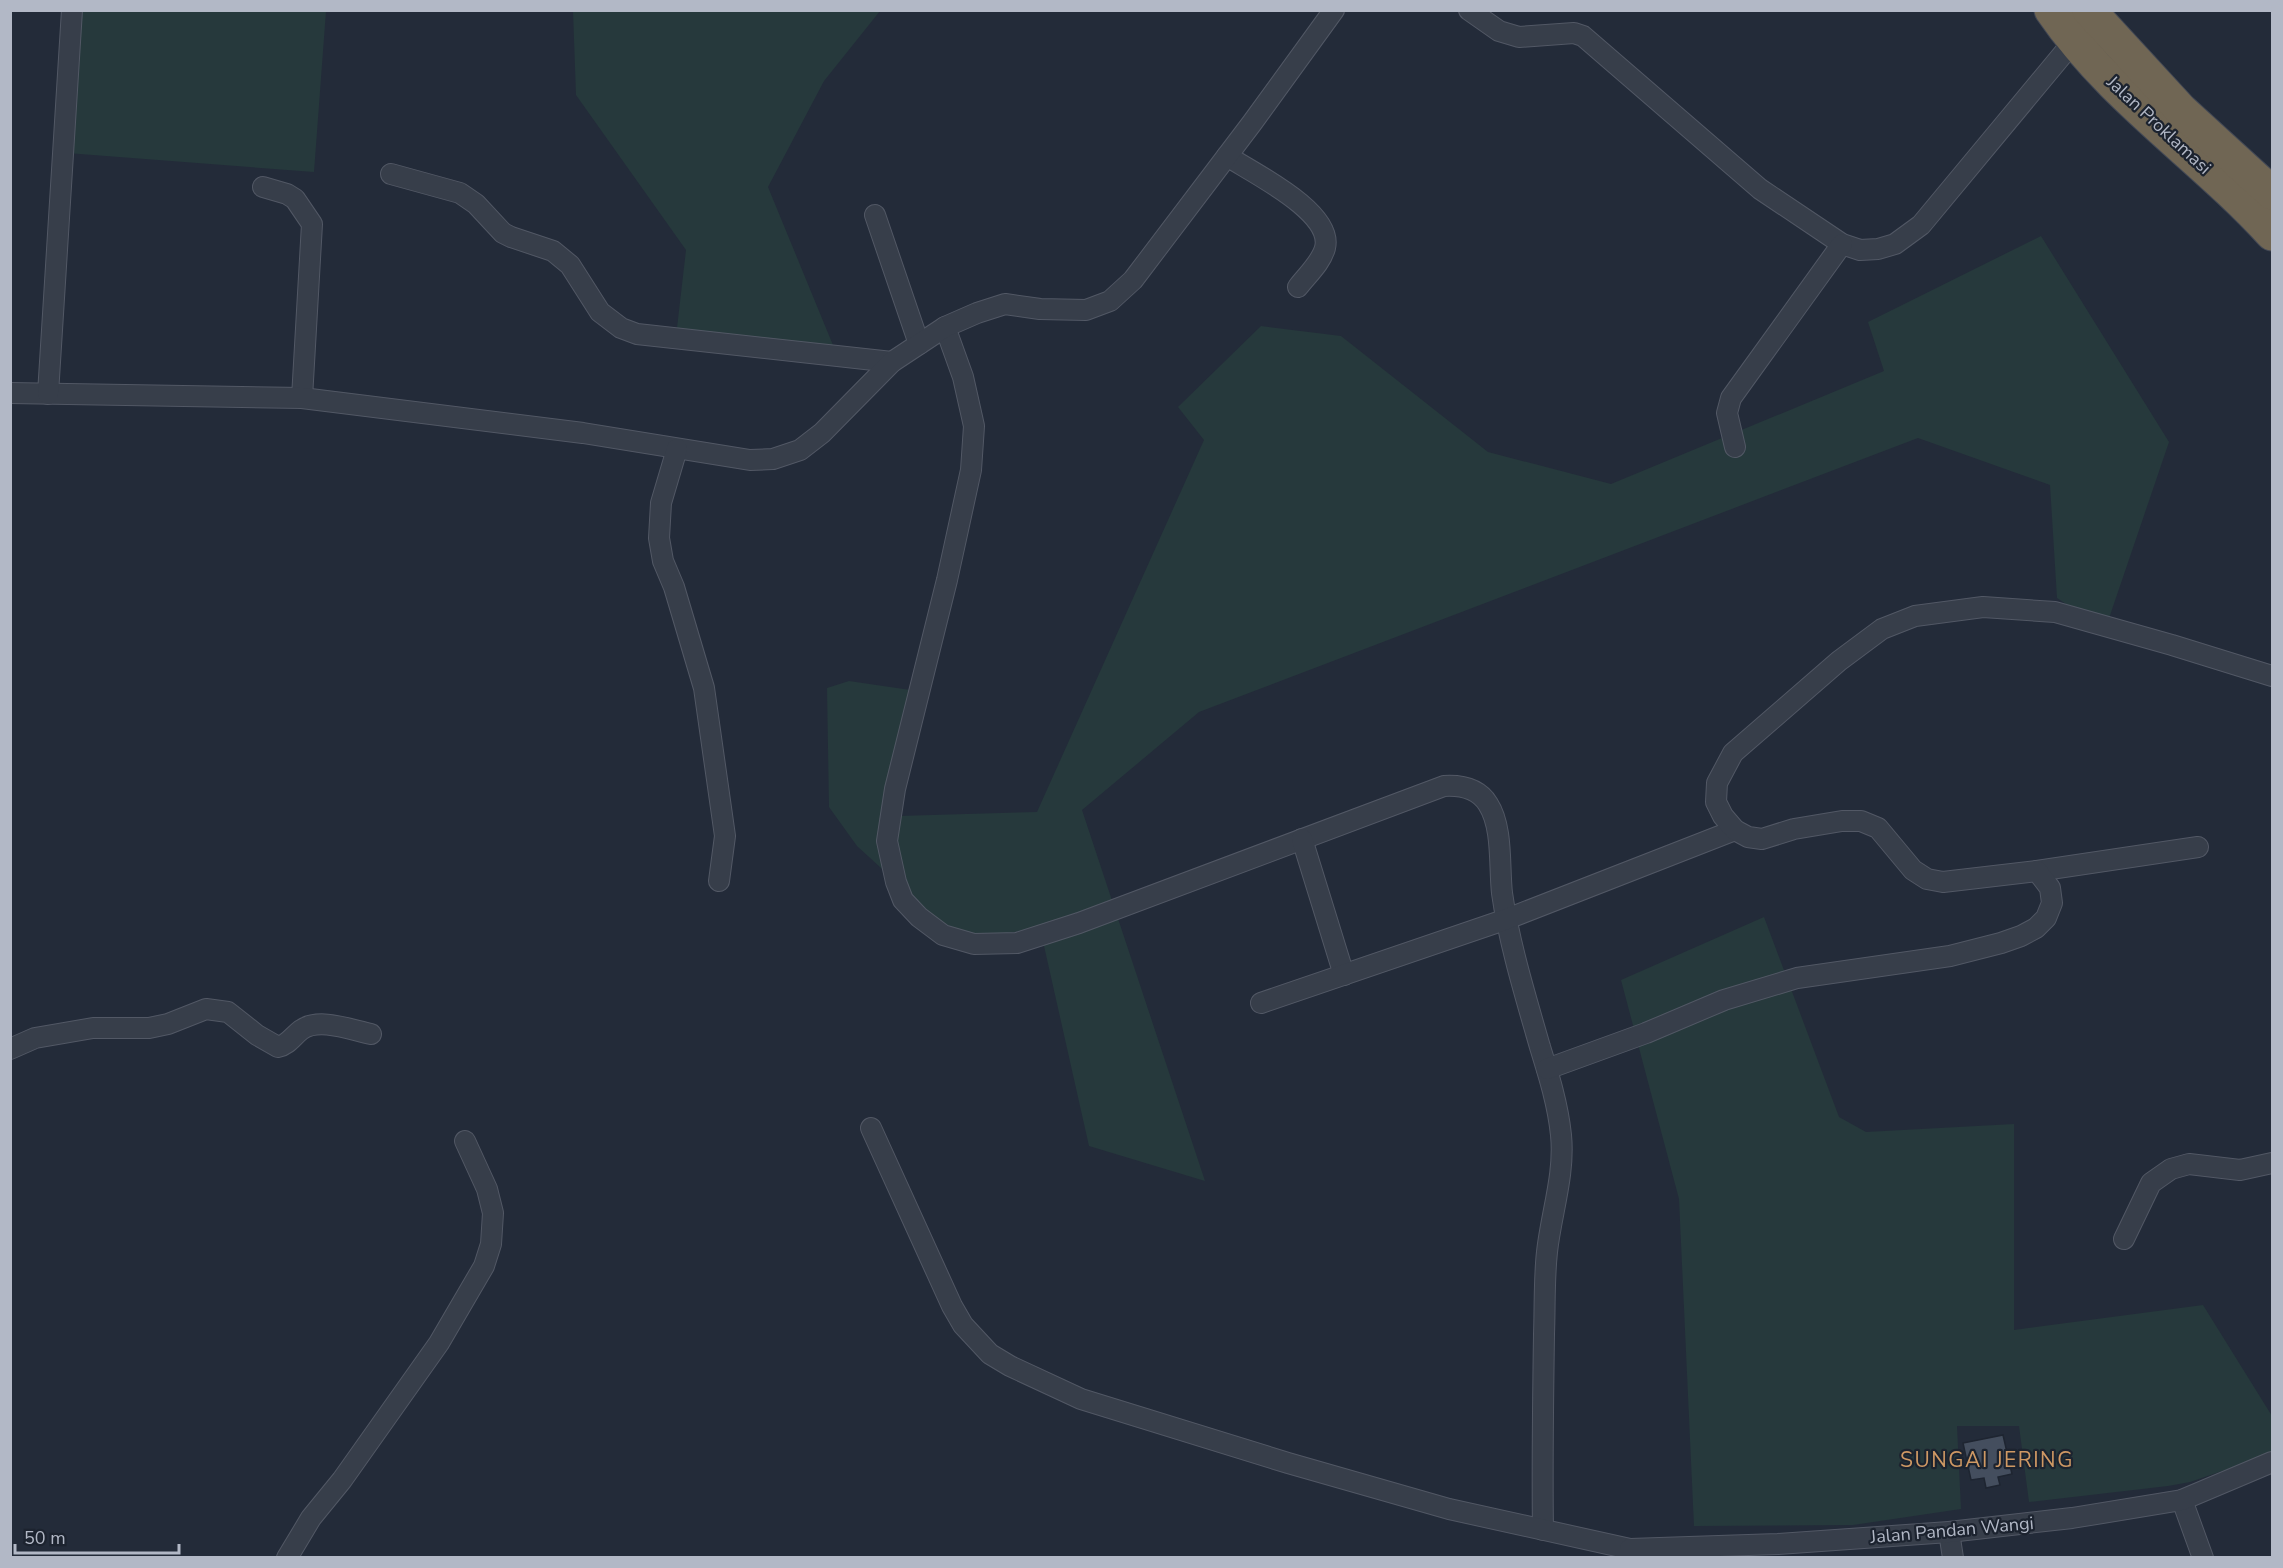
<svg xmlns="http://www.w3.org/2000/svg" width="2283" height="1568" font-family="'Nunito Sans',sans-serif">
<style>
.green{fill:#26393c}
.building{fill:#444e5e;stroke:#1e2531;stroke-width:1.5}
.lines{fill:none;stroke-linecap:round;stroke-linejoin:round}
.street-casing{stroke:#525865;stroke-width:22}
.highway-casing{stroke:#424855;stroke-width:35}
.street{stroke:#373e4a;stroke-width:20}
.highway{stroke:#706654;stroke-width:33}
.labels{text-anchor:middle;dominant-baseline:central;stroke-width:4.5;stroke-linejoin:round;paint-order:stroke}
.street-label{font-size:18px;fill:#b2b8c6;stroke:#1c232f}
.quarter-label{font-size:21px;letter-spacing:1.5px;fill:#cf9964;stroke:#1c232f}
</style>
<rect width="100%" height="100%" fill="#232b39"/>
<g class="green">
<path d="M78 11H326L314 172 67 153Z"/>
<path d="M573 11H880L824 81 768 187 835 350 677 328 686 250 576 95Z"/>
<path d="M2041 236 2169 442 2105 630 2057 598 2050 485 1918 438 1199 712 1082 810 1205 1181 1089 1146 1040 928 975 938 939 921 857 846 829 807 827 688 849 681 924 692 898 816 1037 812 1204 440 1178 407 1261 326 1341 336 1488 452 1611 484 1884 371 1868 322Z"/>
<path d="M1764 917 1839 1117 1866 1132 2014 1124V1330L2203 1305 2272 1416V1454L2190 1482 2168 1486 2029 1502 2019 1426H1957L1961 1509 1853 1525 1694 1526 1679 1199 1621 980Z"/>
</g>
<path class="building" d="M2003 1435 2012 1474 1998 1477 2000 1485 1986 1488 1984 1478 1971 1480 1963 1443Z"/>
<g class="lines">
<g class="street-casing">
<g id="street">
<path d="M1469 10 1499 31 1519 37 1574 33 1583 36 1760 189 1842 244 1860 250 1878 249 1895 244 1921 225 2073 42"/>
<path d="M1227 156C1253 173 1334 212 1325 248 1321 263 1307 275 1298 287"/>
<path d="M391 174 460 193 476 204 503 233 511 237 553 251 570 265 600 312 621 328 637 334 892 362"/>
<path d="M263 187 287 194 295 199 312 224 302 398"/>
<path d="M875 215 919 344"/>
<path d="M945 327 963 377 974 426 971 470 947 580 895 789 887 841 896 882 903 900 919 917 943 935 974 944 1017 943 1079 923 1444 786C1461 785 1478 788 1488 804 1503 827 1499 866 1502 893 1509 943 1526 998 1540 1047 1549 1076 1558 1105 1561 1135 1565 1175 1551 1214 1547 1252 1544 1279 1545 1307 1544 1334 1543 1399 1542 1464 1543 1530"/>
<path d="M10 393 302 398 583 433 750 460 773 459 800 450 822 433 892 362 945 327 977 313 1005 304 1040 309 1086 310 1110 301 1133 280 1252 123 1334 10"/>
<path d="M48 394 72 10"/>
<path d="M1735 447 1727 413 1731 398 1842 244"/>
<path d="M677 449 661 503 659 538 663 561 674 587 704 688 725 836 719 881"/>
<path d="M1302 839 1344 975"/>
<path d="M2037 871 2198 847"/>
<path d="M1261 1003 1507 919 1735 830"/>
<path d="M10 1049 35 1038 93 1028H149L168 1024 206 1009 228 1012 257 1035 278 1047C288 1045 293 1036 301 1030 319 1017 351 1030 371 1034"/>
<path d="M1547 1069 1646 1033 1724 1000 1797 978 1950 956 2001 943 2021 936 2036 928 2046 918 2052 903 2050 888 2037 871 1943 882 1927 879 1913 870 1878 828 1861 821H1842L1794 829 1762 839 1748 837 1735 830 1723 816 1716 802 1717 783 1733 753 1839 661 1882 629 1915 616 1983 607 2055 612 2172 645 2272 676"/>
<path d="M871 1128 952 1306 963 1325 990 1354 1010 1366 1081 1399 1288 1463 1449 1509 1630 1549"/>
<path d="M2124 1239 2151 1183 2171 1169 2189 1164 2240 1170 2272 1163"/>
<path d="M2182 1500 2203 1558"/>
<path d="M1949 1532 1953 1558"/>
<path d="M287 1558 311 1518 342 1480 439 1343 484 1266 491 1244 493 1213 487 1189 465 1141"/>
<path d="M1630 1558V1549L1778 1544 1949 1532 2072 1518 2182 1500 2272 1462"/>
</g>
</g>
<g class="highway-casing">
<g id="highway">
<path d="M2051 10C2111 98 2202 157 2272 234"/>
<path d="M2089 10 2181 110 2272 193"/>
</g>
</g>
<use href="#street" class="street"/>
<use href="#highway" class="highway"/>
</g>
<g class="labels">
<g class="street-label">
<text transform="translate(2159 125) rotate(43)">Jalan Proklamasi</text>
<text transform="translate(1952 1530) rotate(-5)">Jalan Pandan Wangi</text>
</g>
<g class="quarter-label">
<text x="1987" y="1460">SUNGAI JERING</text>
</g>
</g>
<rect width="2283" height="1568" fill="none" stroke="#b2b8c6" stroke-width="24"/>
<path d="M15 1544v9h164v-9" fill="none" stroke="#b2b8c6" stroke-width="3"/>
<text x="24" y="1544" font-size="18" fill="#b2b8c6" stroke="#1c232f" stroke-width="4.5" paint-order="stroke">50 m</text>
</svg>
